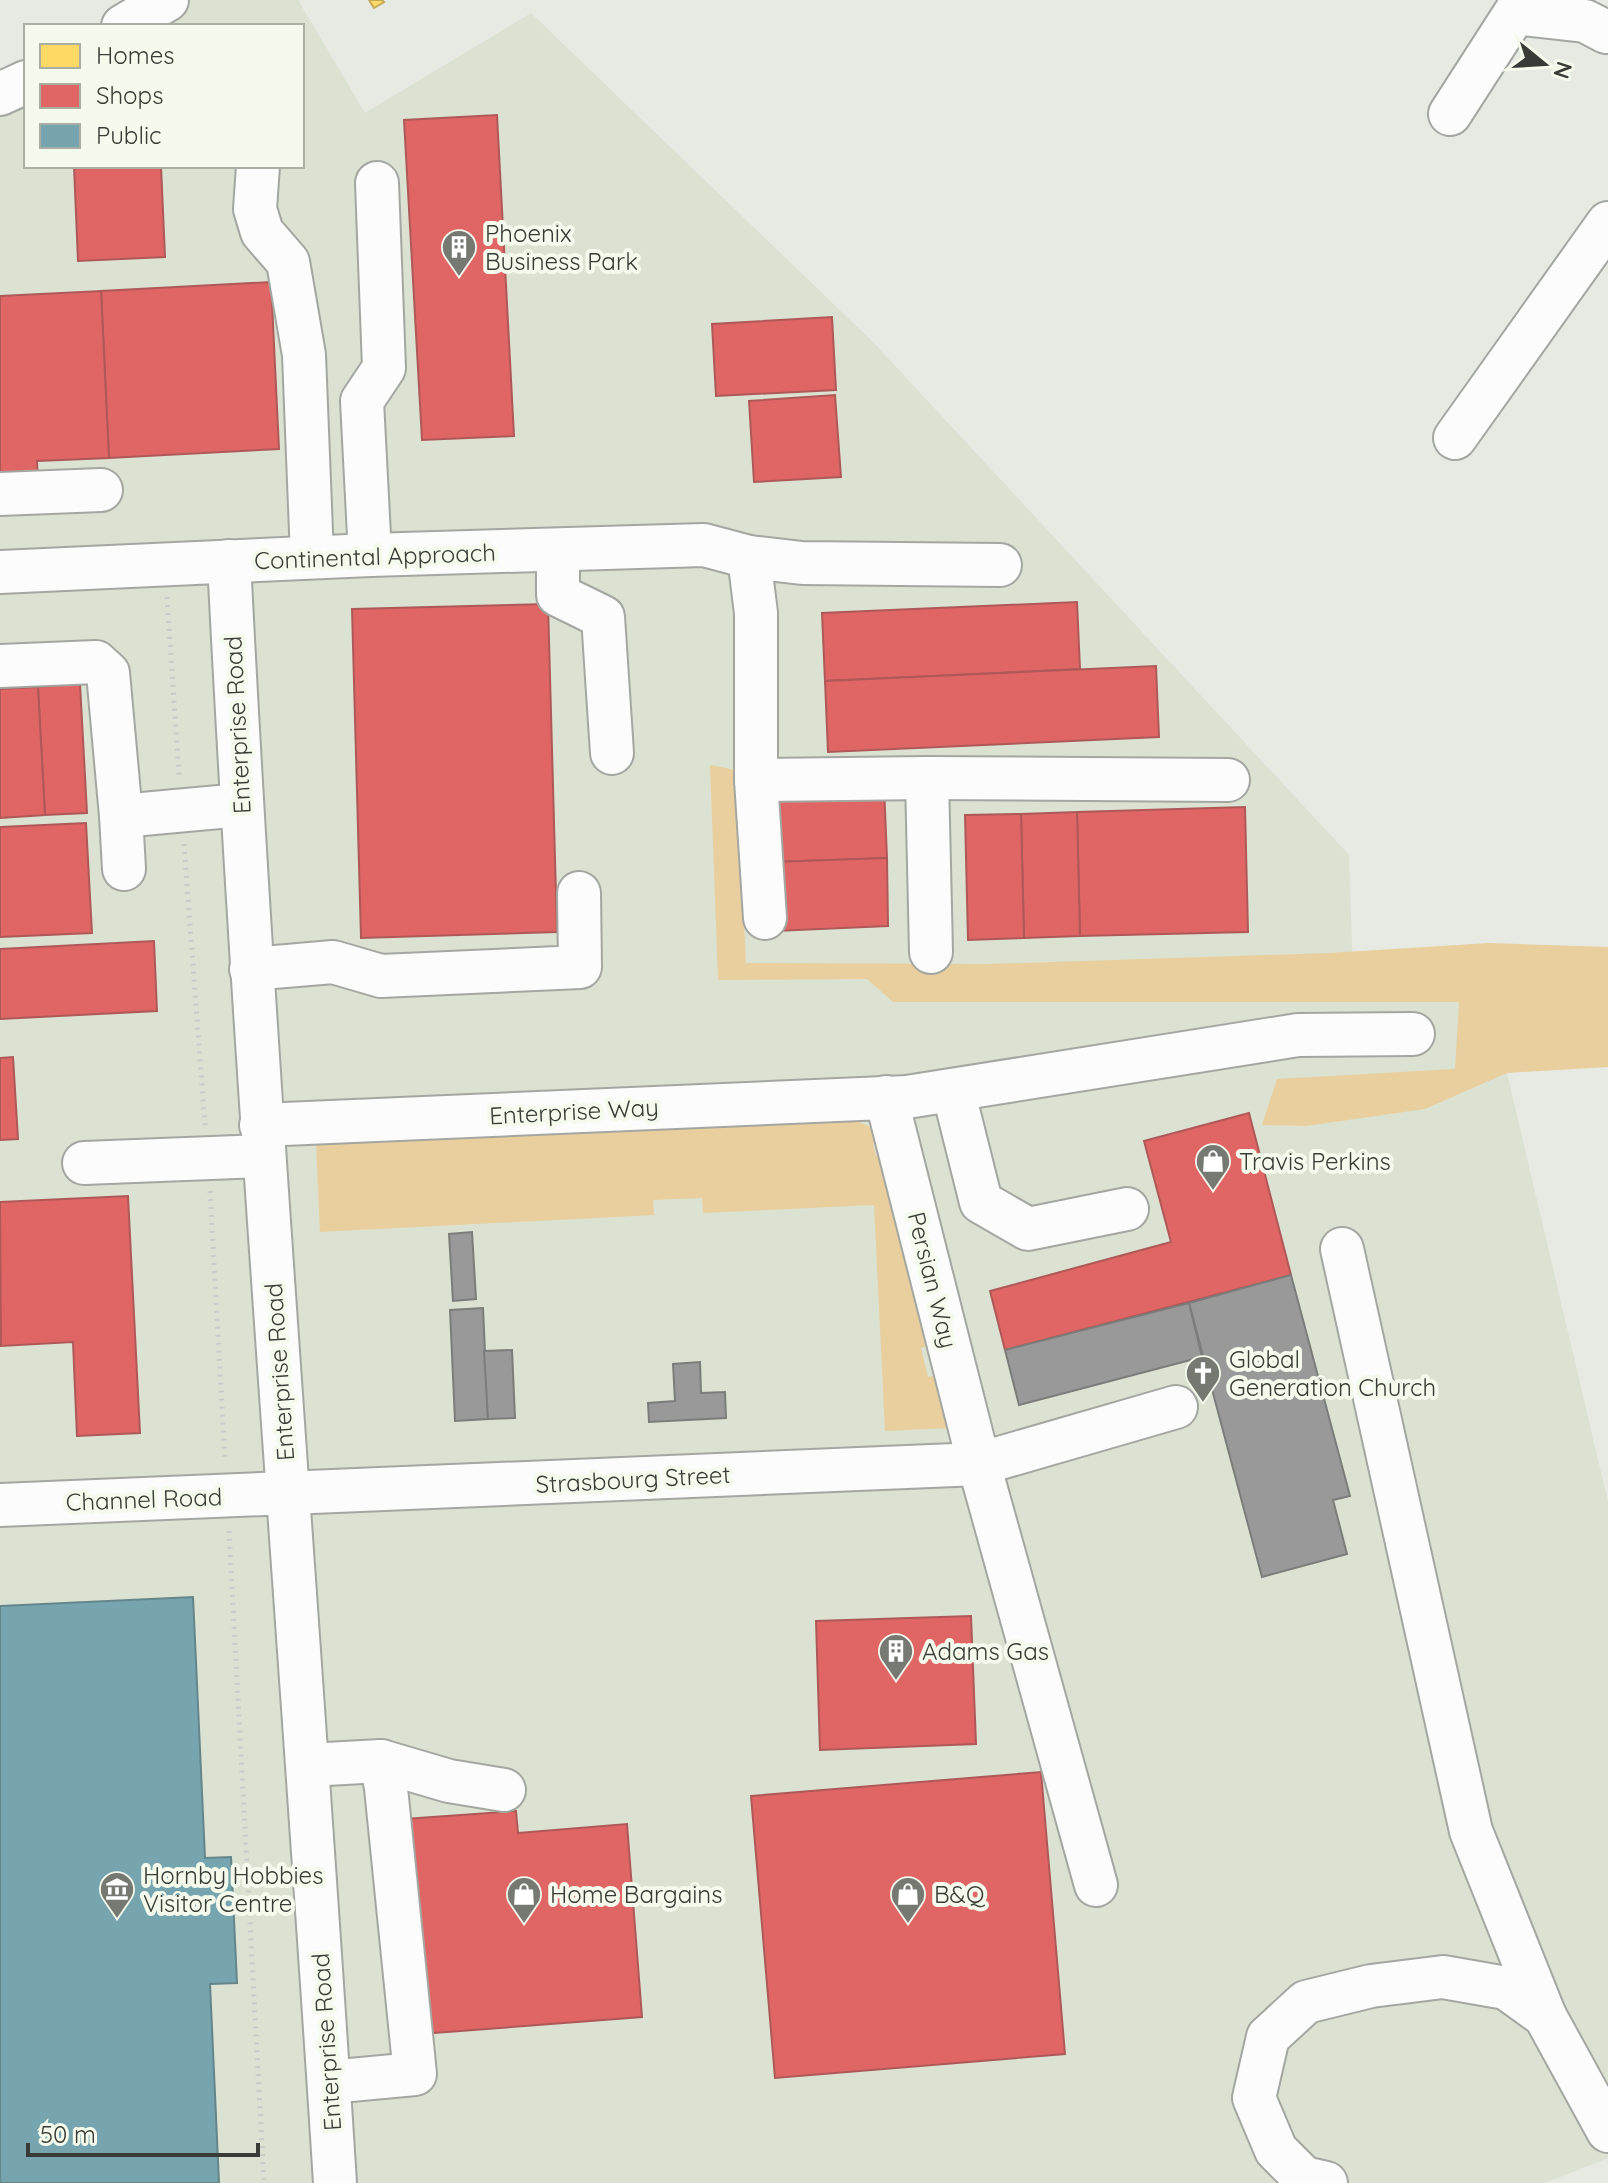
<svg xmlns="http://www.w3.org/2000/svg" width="1608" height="2183" font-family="Quicksand,sans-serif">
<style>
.built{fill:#dbe2d2}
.green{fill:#e9cf9d}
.homes{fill:#ffd966;stroke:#c4aa58;stroke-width:2}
.shops{fill:#e06666;stroke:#ae5958;stroke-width:2}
.public{fill:#76a5af;stroke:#64868b;stroke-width:2}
.industry{fill:#999;stroke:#7c7d7b;stroke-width:2}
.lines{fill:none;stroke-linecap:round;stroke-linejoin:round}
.minor-casing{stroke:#a4a7a1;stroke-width:46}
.path{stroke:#cacac8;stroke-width:5;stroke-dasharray:2 6;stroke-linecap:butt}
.minor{stroke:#fbfcfb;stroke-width:42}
.labels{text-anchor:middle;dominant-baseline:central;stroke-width:8;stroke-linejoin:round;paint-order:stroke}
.poi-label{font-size:24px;fill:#393c36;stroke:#f4fbec;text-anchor:start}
.street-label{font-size:24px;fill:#393c36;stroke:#f4fbec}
</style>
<rect width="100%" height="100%" fill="#e6eae2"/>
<path class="built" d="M191 0H298L365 113 531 13 873 342 1349 855 1353 975 1478 979 1507 1073 1608 1502V2158L1545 2183H0V105L26 91V166H302V26H144Z"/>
<g class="green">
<path d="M710 765 736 770 746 963 990 964 1329 953 1489 943 1608 947V1067L1507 1073 1425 1109 1306 1126 1262 1125 1277 1079 1455 1069 1459 1002H893L867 979 718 980Z"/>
<path d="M856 1121 871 1127 879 1142 873 1144 876 1156H882L930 1345 921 1348 928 1377 937 1375 950 1428 885 1431 874 1205 703 1213 702 1198 653 1200 654 1215 320 1232 316 1144Z"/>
</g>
<path class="homes" d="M369 0H382L384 2 374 8Z"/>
<g class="shops">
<path d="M497 115 514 436 422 440 404 120Z"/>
<path d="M74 166H161L165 257 78 261Z"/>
<path d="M271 282 279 449 109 458 101 291Z"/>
<path d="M101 291 109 458 37 461 38 482 0 483V296Z"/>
<path d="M832 317 836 390 716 396 712 324Z"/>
<path d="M835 395 841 477 754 482 749 401Z"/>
<path d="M1077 602 1080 669 825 681 822 613Z"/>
<path d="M548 604 557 932 361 938 352 609Z"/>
<path d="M1156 666 1159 737 828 752 825 681Z"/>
<path d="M80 684 87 813 45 815 38 687Z"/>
<path d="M38 687 45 815 0 818V689Z"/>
<path d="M884 786 887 858 772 862 770 790Z"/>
<path d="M1245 807 1248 932 1080 936 1077 812Z"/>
<path d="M1077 812 1080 936 1024 938 1021 814Z"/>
<path d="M1021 814 1024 938 968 940 965 815Z"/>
<path d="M86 823 92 933 0 937V827Z"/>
<path d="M887 858 888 926 775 931 772 862Z"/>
<path d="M154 941 157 1011 0 1019V949Z"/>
<path d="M13 1057 18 1139 0 1140V1058Z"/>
<path d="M1249 1113 1291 1275 1005 1350 990 1291 1171 1242 1144 1141Z"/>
<path d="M128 1196 140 1433 77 1436 73 1342 1 1346 0 1202Z"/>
<path d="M971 1616 976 1744 820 1750 816 1621Z"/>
<path d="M1041 1772 1065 2054 775 2078 751 1796Z"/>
<path d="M516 1811 518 1833 627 1824 642 2017 421 2034 405 1819Z"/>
</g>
<path class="public" d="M193 1597 205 1858 231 1857 237 1983 210 1984 219 2183H0V1606Z"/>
<g class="industry">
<path d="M472 1232 476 1299 453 1301 449 1234Z"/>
<path d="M1291 1275 1350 1496 1333 1500 1347 1554 1262 1577 1189 1303Z"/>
<path d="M1189 1303 1202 1357 1019 1405 1005 1350Z"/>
<path d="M483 1308 488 1419 455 1421 450 1310Z"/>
<path d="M512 1350 515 1418 488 1419 484 1351Z"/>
<path d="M700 1362 701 1393 725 1392 726 1418 649 1422 648 1403 675 1401 673 1364Z"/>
</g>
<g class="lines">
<g class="minor-casing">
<g id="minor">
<path d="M123 26 167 0"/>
<path d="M0 94 26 82"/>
<path d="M1450 114 1515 13 1585 21 1606 32"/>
<path d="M258 166 255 209 262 232 288 262 304 355 312 557"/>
<path d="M1455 438 1608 223"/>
<path d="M0 494 101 490"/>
<path d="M558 551V595L603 617 612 753"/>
<path d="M370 555 362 401 384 368 377 183"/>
<path d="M229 561C256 1102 301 1642 335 2183"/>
<path d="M1000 565 802 563 749 557 756 613V780L927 778 1228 780"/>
<path d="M0 572 370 555 704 545 749 557"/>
<path d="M0 666 96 662 108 673 121 816 241 805"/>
<path d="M927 778 931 952"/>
<path d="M756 780 765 918"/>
<path d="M121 816 124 869"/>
<path d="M251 969 333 962 381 976 580 967 579 893"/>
<path d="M953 1090 981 1202 1028 1229 1127 1209"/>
<path d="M886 1097 979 1464 1096 1885"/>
<path d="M261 1125 907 1097 1298 1035 1413 1034"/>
<path d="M84 1163 263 1156"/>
<path d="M1342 1249 1471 1831 1545 2016"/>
<path d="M0 1505 979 1464 1176 1407"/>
<path d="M308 1765 381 1761 449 1781 504 1790"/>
<path d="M329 2082 415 2074 386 1788 381 1761"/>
<path d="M1326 2183 1304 2178 1276 2150 1254 2098 1268 2037 1306 2002 1371 1986 1443 1977 1506 1988 1545 2016 1608 2131"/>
</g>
</g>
<g class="path">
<path d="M167 597 179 775"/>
<path d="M184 844 205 1126"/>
<path d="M210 1191 225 1461"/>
<path d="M229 1531 264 2183"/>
</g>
<use href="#minor" class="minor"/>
</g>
<defs>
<g id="building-pin" transform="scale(1.8)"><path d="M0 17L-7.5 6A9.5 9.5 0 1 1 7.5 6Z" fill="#767972" stroke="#f4fbec"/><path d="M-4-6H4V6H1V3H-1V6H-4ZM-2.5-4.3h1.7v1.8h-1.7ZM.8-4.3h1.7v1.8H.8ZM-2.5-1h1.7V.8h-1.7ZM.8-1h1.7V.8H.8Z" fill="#fff"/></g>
<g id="shop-pin" transform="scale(1.8)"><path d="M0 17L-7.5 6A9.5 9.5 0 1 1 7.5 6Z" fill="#767972" stroke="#f4fbec"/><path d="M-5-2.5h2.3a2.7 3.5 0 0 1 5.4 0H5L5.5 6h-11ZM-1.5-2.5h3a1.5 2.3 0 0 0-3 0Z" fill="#fff"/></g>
<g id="church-pin" transform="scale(1.8)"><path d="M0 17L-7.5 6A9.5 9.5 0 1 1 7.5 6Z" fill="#767972" stroke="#f4fbec"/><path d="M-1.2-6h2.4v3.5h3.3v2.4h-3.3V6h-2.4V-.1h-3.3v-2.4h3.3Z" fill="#fff"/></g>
<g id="museum-pin" transform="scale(1.8)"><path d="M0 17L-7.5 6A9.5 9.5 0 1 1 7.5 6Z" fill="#767972" stroke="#f4fbec"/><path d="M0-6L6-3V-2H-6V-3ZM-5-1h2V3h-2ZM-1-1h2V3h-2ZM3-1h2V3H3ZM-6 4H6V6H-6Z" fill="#fff"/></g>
</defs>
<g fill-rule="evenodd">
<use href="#building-pin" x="459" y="247"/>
<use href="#shop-pin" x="1213" y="1161"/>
<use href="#church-pin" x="1203" y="1373"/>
<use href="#building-pin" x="896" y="1651"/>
<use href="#museum-pin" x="117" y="1889"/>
<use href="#shop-pin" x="524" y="1894"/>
<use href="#shop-pin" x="908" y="1894"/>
</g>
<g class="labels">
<g class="poi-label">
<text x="485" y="233">Phoenix<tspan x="485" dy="28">Business Park</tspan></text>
<text x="1239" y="1161">Travis Perkins</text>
<text x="1229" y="1359">Global<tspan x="1229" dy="28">Generation Church</tspan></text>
<text x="922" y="1651">Adams Gas</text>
<text x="143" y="1875">Hornby Hobbies<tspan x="143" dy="28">Visitor Centre</tspan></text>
<text x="550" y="1894">Home Bargains</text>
<text x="934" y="1894">B&amp;Q</text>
</g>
<g class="street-label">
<text transform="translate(375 556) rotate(-2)">Continental Approach</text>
<text transform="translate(237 725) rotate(-93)">Enterprise Road</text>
<text transform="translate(574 1111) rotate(-3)">Enterprise Way</text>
<text transform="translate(933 1280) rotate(76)">Persian Way</text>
<text transform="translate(279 1372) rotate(-94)">Enterprise Road</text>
<text transform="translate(633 1479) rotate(-3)">Strasbourg Street</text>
<text transform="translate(144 1499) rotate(-2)">Channel Road</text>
<text transform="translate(326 2042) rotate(-94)">Enterprise Road</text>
</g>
</g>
<rect x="24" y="24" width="280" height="144" fill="#f4fbec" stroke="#a9afa3" stroke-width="2"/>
<rect x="40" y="44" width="40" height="24" fill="#ffd966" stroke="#a9afa3" stroke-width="2"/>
<text x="96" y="64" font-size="24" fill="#393c36">Homes</text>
<rect x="40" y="84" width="40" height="24" fill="#e06666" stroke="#a9afa3" stroke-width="2"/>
<text x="96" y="104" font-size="24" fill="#393c36">Shops</text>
<rect x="40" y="124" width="40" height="24" fill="#76a5af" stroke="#a9afa3" stroke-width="2"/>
<text x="96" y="144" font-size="24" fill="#393c36">Public</text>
<g transform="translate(1544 64) rotate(108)" stroke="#f4fbec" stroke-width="6" paint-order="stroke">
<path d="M0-6L14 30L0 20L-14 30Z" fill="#393c36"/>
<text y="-12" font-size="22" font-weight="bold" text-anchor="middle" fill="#393c36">N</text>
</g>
<path d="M28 2143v12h230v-12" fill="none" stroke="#393c36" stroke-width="4"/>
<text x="40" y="2143" font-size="24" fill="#393c36" stroke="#f4fbec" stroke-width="6" paint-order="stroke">50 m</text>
</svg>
